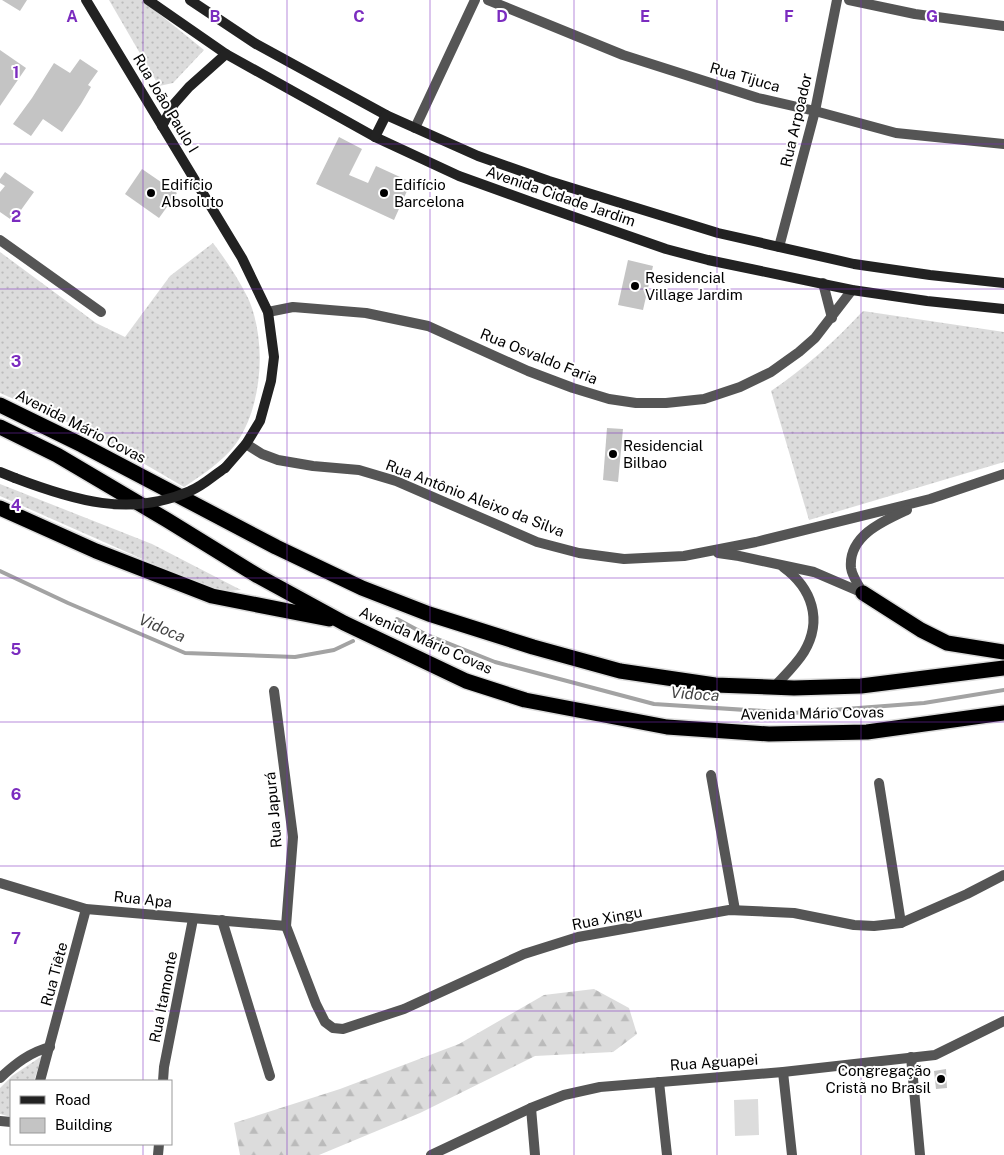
<svg xmlns="http://www.w3.org/2000/svg" width="1004" height="1155" font-family="'Public Sans',sans-serif">
<style>
.grass{fill:url(#grass-dots)}
.forest{fill:url(#forest-firs)}
.pitch{fill:#dcdcdc}
.lines{fill:none;stroke-linecap:round;stroke-linejoin:round}
.stream{stroke:#a3a3a3;stroke-width:4}
.building{fill:#c4c4c4}
.motorway-casing{stroke:#dbdbdb;stroke-width:18}
.minor{stroke:#555;stroke-width:10}
.secondary{stroke:#222;stroke-width:10}
.motorway{stroke:#000;stroke-width:15}
.secondary-bridge{stroke:#222;stroke-width:10}
.grid{fill:none;stroke:#7b2cbf;stroke-width:1;stroke-opacity:0.55}
.poi-dot{fill:#000;stroke:#fff;stroke-width:2}
.labels{text-anchor:middle;dominant-baseline:central;stroke-width:4;stroke-linejoin:round;paint-order:stroke}
.street-label{font-size:15px;fill:#000;stroke:#fff}
.poi-label{font-size:15px;fill:#000;stroke:#fff;text-anchor:start}
.water-label{font-size:16px;font-style:italic;fill:#444;stroke:#fff}
.grid-label{font-size:16px;text-anchor:middle;font-weight:bold;fill:#7b2cbf;stroke:#fff;stroke-width:4;stroke-linejoin:round;paint-order:stroke}
</style>
<defs>
<pattern id="grass-dots" width="8" height="8" patternUnits="userSpaceOnUse" patternTransform="scale(1.25)"><rect width="8" height="8" fill="#dcdcdc"/><path d="M2 2h.1M6 6h.1" fill="none" stroke="#bbb" stroke-width="1.8" stroke-linecap="round"/></pattern>
<pattern id="forest-firs" width="22" height="20" patternUnits="userSpaceOnUse" patternTransform="scale(1.25)"><rect width="22" height="20" fill="#dcdcdc"/><path d="M5 1l3.5 6h-7zM16 11l3.5 6h-7z" fill="#bbb"/></pattern>
</defs>
<rect width="100%" height="100%" fill="#fff"/>
<g class="grass">
<path d="M109 0H142L204 50 173 83 159 86Z"/>
<path d="M213 243C226 260 238 278 248 298 267 340 263 407 235 445 222 462 202 475 184 487L88 431 0 393V252L96 323 125 337 170 276Z"/>
<path d="M863 311 1004 332V462L809 520 771 391C805 368 835 341 863 311Z"/>
<path d="M0 484 152 544 241 590 217 592 0 496Z"/>
<path d="M42 1056 34 1081H11V1117L0 1114V1088L12 1076Z"/>
</g>
<path class="forest" d="M594 989 629 1008 637 1034 613 1052 535 1056 420 1113 319 1155H240L234 1123 340 1089 459 1044 544 995Z"/>
<path class="pitch" d="M758 1099 759 1135 735 1136 734 1100Z"/>
<g class="lines">
<g class="stream">
<path d="M0 571 68 603 185 653 295 657 334 650 353 641"/>
<path d="M397 619 425 634 495 662 654 704 793 713 924 703 1004 690"/>
</g>
</g>
<g class="building">
<path d="M2 0H27L20 11Z"/>
<path d="M0 50 26 68 0 106Z"/>
<path d="M80 59 98 71 88 85 91 87 81 104 62 132 43 119 31 136 13 124 32 98 54 63 70 73Z"/>
<path d="M339 137 362 149 349 175 368 183 376 166 411 182 394 220 316 184Z"/>
<path d="M142 169 177 193 159 218 125 194Z"/>
<path d="M5 172 34 192 13 221 0 212V192L5 186 0 183V179Z"/>
<path d="M628 260 653 266 643 310 618 305Z"/>
<path d="M607 428 623 429 618 482 603 480Z"/>
<path d="M946 1069 947 1088 936 1089 934 1071Z"/>
</g>
<g class="lines">
<g class="motorway-casing">
<g id="motorway">
<path d="M0 405 82 445 276 547 362 588 429 614 533 647 620 671 715 685 794 688 861 686 1004 668"/>
<path d="M0 427 57 455 167 520 258 576 344 623 466 681 525 700 667 727 769 734 867 732 1004 713"/>
<path d="M0 508 96 551 212 596 329 619"/>
<path d="M863 593 921 630 947 643 1004 652"/>
</g>
</g>
<g class="minor">
<path d="M488 0 623 55 758 98 815 111 896 133 1004 144"/>
<path d="M849 0 915 14 1004 26"/>
<path d="M415 128 475 0"/>
<path d="M0 240 101 312"/>
<path d="M779 247 815 111 837 0"/>
<path d="M823 283 832 318"/>
<path d="M268 312 293 307 366 313 428 326 528 371 573 388 609 399 636 403H666L704 399 740 387 771 372 799 352 815 338 852 290"/>
<path d="M246 444 262 454 278 460 313 466 359 470 396 481 537 542 579 553 624 559 684 556 756 542 930 499 1004 474"/>
<path d="M718 553 739 556 814 572 863 593"/>
<path d="M863 593C859 586 852 576 851 568 848 536 883 521 907 510"/>
<path d="M774 687C784 676 796 665 804 652 823 620 812 588 783 567"/>
<path d="M274 691 293 837 286 926 316 1004 325 1022 333 1028 343 1029 404 1009 524 954 578 937 729 910 794 913 854 925 874 926 901 923 967 894 1004 875"/>
<path d="M711 775 735 910"/>
<path d="M879 783 901 923"/>
<path d="M0 883 86 909 286 926"/>
<path d="M222 920 270 1076"/>
<path d="M911 1057 920 1155"/>
<path d="M783 1072 792 1155"/>
<path d="M0 1078C15 1064 30 1052 50 1047"/>
<path d="M40 1081 86 909"/>
<path d="M163 1081 164 1067 193 919"/>
<path d="M659 1082 667 1155"/>
<path d="M531 1108 535 1155"/>
<path d="M0 1121 11 1122"/>
<path d="M158 1155 159 1144"/>
<path d="M431 1155 531 1108 564 1095 600 1087 783 1072 935 1055 1004 1021"/>
</g>
<g class="secondary">
<path d="M86 0 242 258 268 312 274 357 271 381 260 421 246 444 225 468"/>
<path d="M148 0 226 54 375 137 459 176 534 203 666 249 708 260 852 290 927 301 1004 309"/>
<path d="M190 0 256 44 386 115 478 156 549 181 718 233 854 264 930 275 1004 283"/>
<path d="M162 126 174 104 189 87 226 54"/>
<path d="M375 137 386 115"/>
<path d="M0 472 15 478"/>
</g>
<use href="#motorway" class="motorway"/>
<path class="secondary-bridge" d="M15 478C73 500 130 518 190 491 203 486 214 475 225 468"/>
</g>
<path class="grid" d="M143 0V1081M287 0V1155M430 0V1155M574 0V1155M717 0V1155M861 0V1155M0 144H1004M0 289H1004M0 433H1004M0 578H1004M0 722H1004M0 866H1004M0 1011H1004M143 1144V1155"/>
<g class="poi-dot">
<circle cx="151" cy="193" r="5"/>
<circle cx="384" cy="193" r="5"/>
<circle cx="635" cy="286" r="5"/>
<circle cx="613" cy="454" r="5"/>
<circle cx="941" cy="1079" r="5"/>
</g>
<g class="labels">
<g class="street-label">
<text transform="translate(745 77) rotate(16)">Rua Tijuca</text>
<text transform="translate(166 103) rotate(59)">Rua João Paulo I</text>
<text transform="translate(796 120) rotate(-77)">Rua Arpoador</text>
<text transform="translate(561 196) rotate(19)">Avenida Cidade Jardim</text>
<text transform="translate(539 356) rotate(22)">Rua Osvaldo Faria</text>
<text transform="translate(81 426) rotate(27)">Avenida Mário Covas</text>
<text transform="translate(475 498) rotate(21)">Rua Antônio Aleixo da Silva</text>
<text transform="translate(426 640) rotate(24)">Avenida Mário Covas</text>
<text transform="translate(812 713) rotate(-1)">Avenida Mário Covas</text>
<text transform="translate(273 810) rotate(-95)">Rua Japurá</text>
<text transform="translate(143 899) rotate(6)">Rua Apa</text>
<text transform="translate(607 918) rotate(-11)">Rua Xingu</text>
<text transform="translate(54 974) rotate(-75)">Rua Tiête</text>
<text transform="translate(163 997) rotate(-79)">Rua Itamonte</text>
<text transform="translate(714 1062) rotate(-4)">Rua Aguapei</text>
</g>
<g class="poi-label">
<text x="161" y="184">Edifício<tspan x="161" dy="17">Absoluto</tspan></text>
<text x="394" y="184">Edifício<tspan x="394" dy="17">Barcelona</tspan></text>
<text x="645" y="277">Residencial<tspan x="645" dy="17">Village Jardim</tspan></text>
<text x="623" y="445">Residencial<tspan x="623" dy="17">Bilbao</tspan></text>
<text x="931" y="1070" text-anchor="end">Congregação<tspan x="931" dy="17">Cristã no Brasil</tspan></text>
</g>
<g class="water-label">
<text transform="translate(162 628) rotate(23)">Vidoca</text>
<text transform="translate(695 694) rotate(4)">Vidoca</text>
</g>
</g>
<g class="grid-label">
<text x="72" y="22">A</text>
<text x="215" y="22">B</text>
<text x="359" y="22">C</text>
<text x="502" y="22">D</text>
<text x="645" y="22">E</text>
<text x="789" y="22">F</text>
<text x="932" y="22">G</text>
<text x="16" y="78">1</text>
<text x="16" y="222">2</text>
<text x="16" y="367">3</text>
<text x="16" y="511">4</text>
<text x="16" y="655">5</text>
<text x="16" y="800">6</text>
<text x="16" y="944">7</text>
</g>
<rect x="10" y="1080" width="162" height="65" fill="#ffffff" stroke="#999999"/>
<rect x="20" y="1096" width="25" height="8" fill="#222222" stroke="#999999"/>
<text x="55" y="1105" font-size="15" fill="#000000">Road</text>
<rect x="20" y="1118" width="25" height="15" fill="#c4c4c4" stroke="#999999"/>
<text x="55" y="1130" font-size="15" fill="#000000">Building</text>
</svg>
